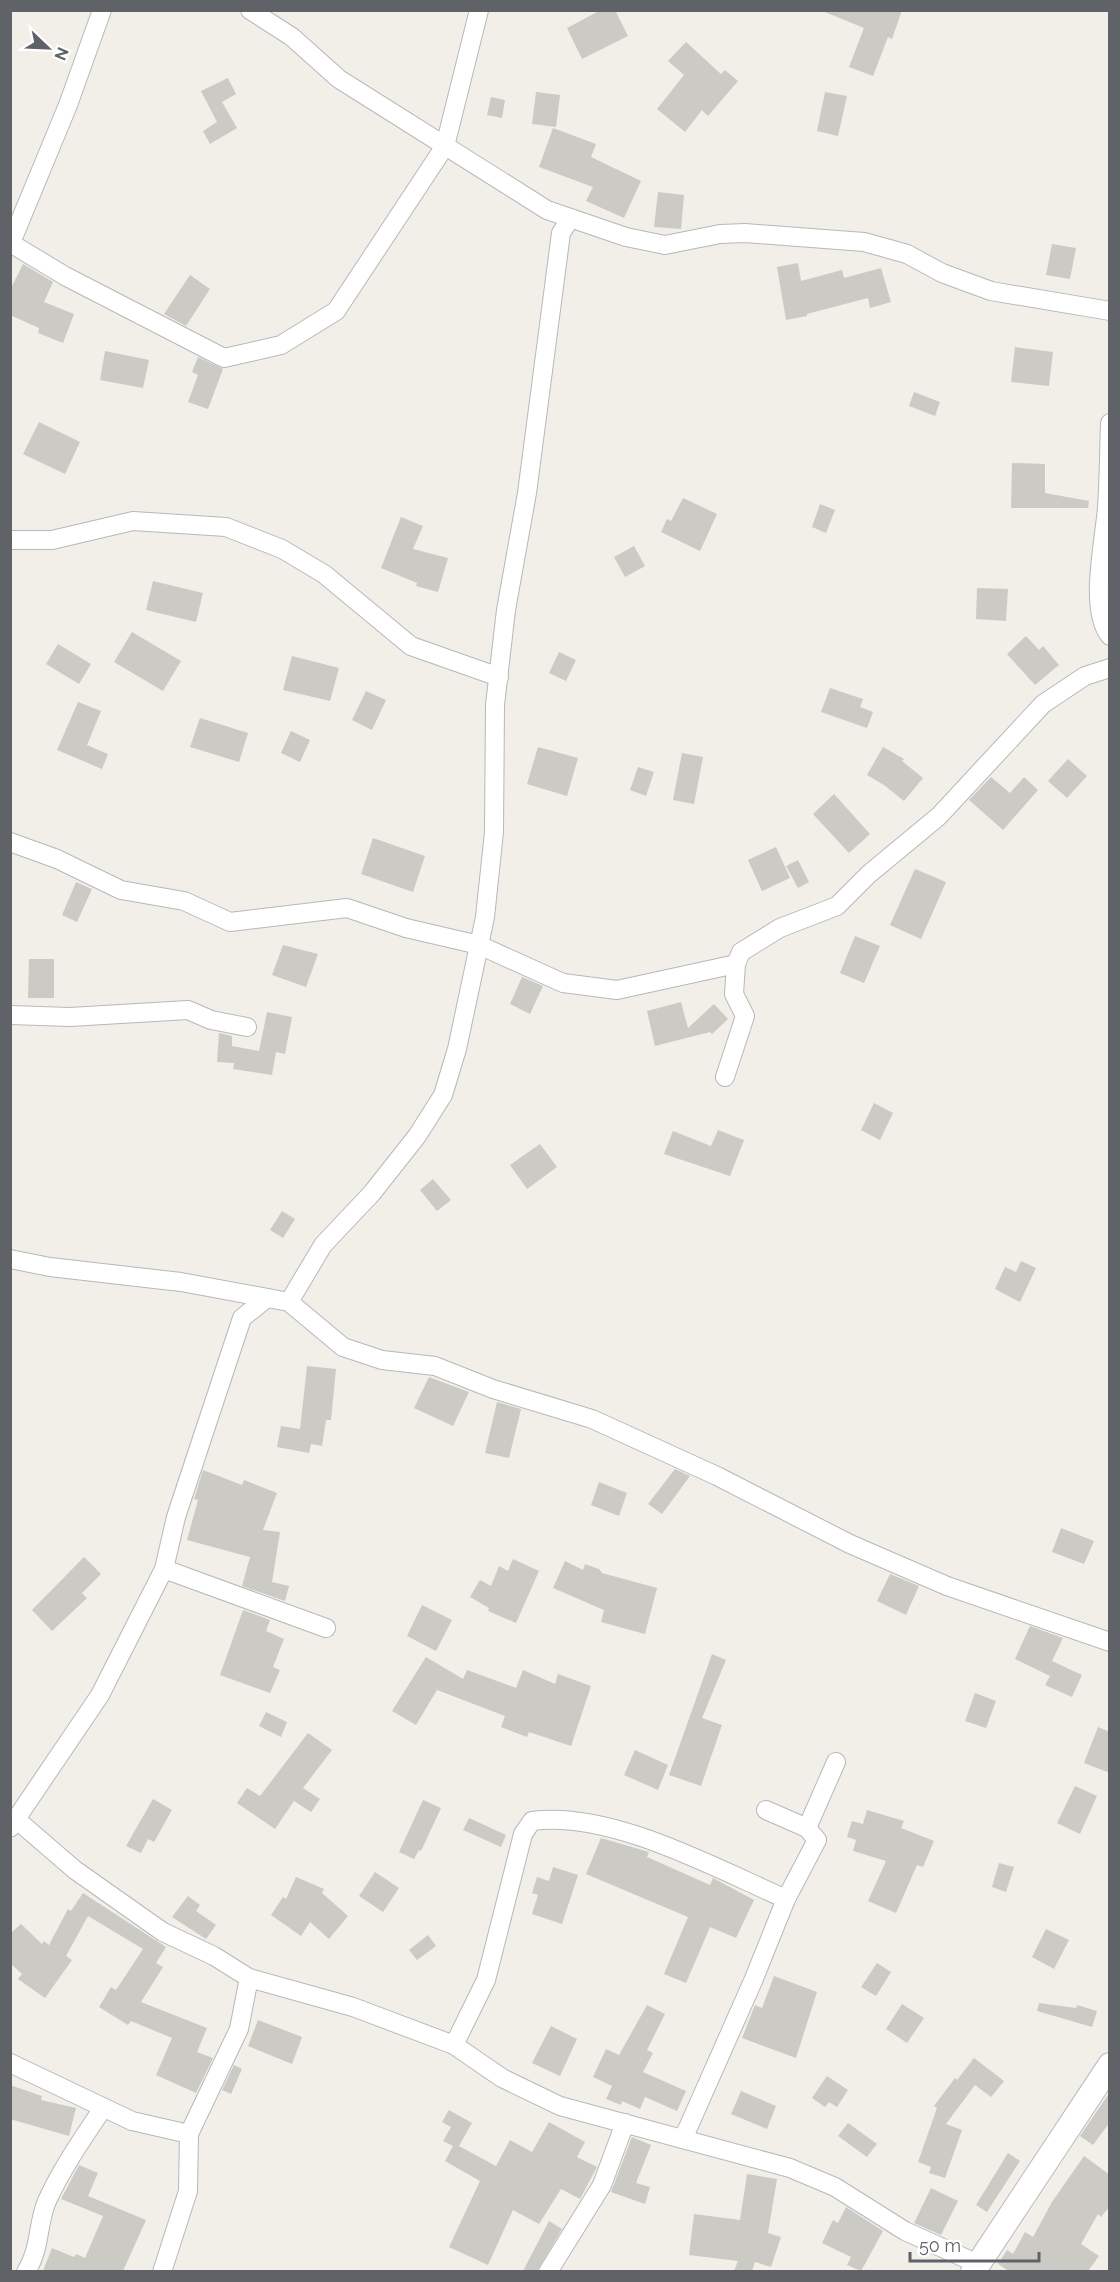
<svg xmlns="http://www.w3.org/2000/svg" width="1120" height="2282" font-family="Raleway,sans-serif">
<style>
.building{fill:#cccac5}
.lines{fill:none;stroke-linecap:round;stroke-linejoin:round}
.minor-casing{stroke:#b5b8bc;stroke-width:20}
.secondary-casing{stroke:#b6babf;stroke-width:26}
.minor{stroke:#fff;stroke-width:18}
.secondary{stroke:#fff;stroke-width:24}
</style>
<rect width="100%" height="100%" fill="#f1efe8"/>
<g class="building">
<path d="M601 10H615L628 36 582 59 567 28Z"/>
<path d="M820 10H902L892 39 888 37 873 76 849 67 864 28Z"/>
<path d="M686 42 721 74 725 70 738 81 708 116 702 110 685 132 657 109 684 75 668 61Z"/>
<path d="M228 78 236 94 222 102 237 128 210 144 203 131 217 122 201 91Z"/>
<path d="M536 92 560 95 556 127 532 124Z"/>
<path d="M825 92 847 96 838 136 817 131Z"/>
<path d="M491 97 505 100 502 118 487 115Z"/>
<path d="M553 128 596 144 591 157 641 181 624 218 586 201 593 187 539 167Z"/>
<path d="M658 192 684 195 681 229 654 227Z"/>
<path d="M1052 244 1076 248 1070 279 1046 275Z"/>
<path d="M798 263 801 281 842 270 844 278 881 268 891 302 870 308 868 298 807 314V316L786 320 777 267Z"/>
<path d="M23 264 53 282 44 302 74 314 63 343 38 333 39 328 10 315V290Z"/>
<path d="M190 275 210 289 186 326 164 314Z"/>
<path d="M1015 347 1053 352 1049 386 1011 382Z"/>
<path d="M105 351 149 360 143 388 100 380Z"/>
<path d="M198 357 223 369 208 409 188 402 198 375 192 372Z"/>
<path d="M914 392 940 402 935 416 909 406Z"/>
<path d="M39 422 80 442 65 474 23 454Z"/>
<path d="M1012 463 1045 464V493L1089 501 1088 508H1011Z"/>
<path d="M683 498 717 514 700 551 661 532 667 519 671 521Z"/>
<path d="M820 504 835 510 826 533 812 527Z"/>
<path d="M401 517 423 526 413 549 448 558 438 592 416 586 417 583 381 568Z"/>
<path d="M634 546 645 566 625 577 614 557Z"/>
<path d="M153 581 203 593 196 622 146 610Z"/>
<path d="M977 588 1008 589 1006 621 976 619Z"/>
<path d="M132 632 181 661 163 691 114 662Z"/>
<path d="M1026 636 1039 650 1043 646 1059 665 1035 685 1007 654Z"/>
<path d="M58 644 91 664 79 684 46 664Z"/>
<path d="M559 652 576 660 566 681 549 673Z"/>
<path d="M292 656 339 668 330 701 283 690Z"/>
<path d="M830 688 863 699 860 707 873 712 867 728 821 712Z"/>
<path d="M366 691 386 700 372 730 352 720Z"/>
<path d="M78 702 101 711 87 745 108 754 102 769 57 750Z"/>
<path d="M200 718 248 733 239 762 190 747Z"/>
<path d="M291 731 310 740 300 762 281 753Z"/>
<path d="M538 747 578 758 567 796 527 784Z"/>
<path d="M883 747 904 759 902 761 923 778 904 801 884 785 867 775Z"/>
<path d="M682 753 703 757 694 804 673 800Z"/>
<path d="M1068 759 1087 776 1067 798 1048 781Z"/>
<path d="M638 767 654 772 646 796 630 790Z"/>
<path d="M991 777 1010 793 1024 777 1038 790 1003 830 969 800Z"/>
<path d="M834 794 870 834 849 853 813 814Z"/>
<path d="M373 838 425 856 413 892 361 874Z"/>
<path d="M776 847 790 878 762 891 748 860Z"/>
<path d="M798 860 809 882 798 888 786 866Z"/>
<path d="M915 869 946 882 921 939 890 925Z"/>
<path d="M76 882 92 889 77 922 62 915Z"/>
<path d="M855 936 880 946 864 983 840 973Z"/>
<path d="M283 945 318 954 306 987 272 975Z"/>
<path d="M29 959H54V998H28Z"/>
<path d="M522 977 543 986 530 1014 510 1004Z"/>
<path d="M681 1002 688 1028 714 1004 728 1019 712 1034 710 1032 655 1046 647 1011Z"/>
<path d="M267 1012 292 1017 285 1054 276 1052 272 1075 233 1069 234 1063 217 1062 219 1033 232 1036V1046L259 1051Z"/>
<path d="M874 1103 893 1113 880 1140 861 1130Z"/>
<path d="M718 1130 744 1140 730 1176 664 1154 673 1131 711 1146Z"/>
<path d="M540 1144 557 1167 527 1189 510 1165Z"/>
<path d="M433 1179 451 1200 437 1211 420 1190Z"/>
<path d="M282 1211 295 1219 283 1238 270 1230Z"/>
<path d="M1021 1261 1036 1268 1020 1302 995 1289 1005 1267 1016 1272Z"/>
<path d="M307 1366 336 1369 331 1420H326L322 1446 311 1444 309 1453 277 1447 281 1426 300 1429Z"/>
<path d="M429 1377 469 1392 453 1426 414 1408Z"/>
<path d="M497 1402 521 1409 509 1458 485 1453Z"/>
<path d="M675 1469 690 1476 662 1514 648 1504Z"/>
<path d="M203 1470 242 1485 244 1480 277 1493 263 1530 280 1532 272 1582 289 1586 285 1601 242 1586 250 1557 187 1540 198 1500 194 1499Z"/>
<path d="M599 1482 627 1493 619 1516 591 1505Z"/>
<path d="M1061 1528 1094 1541 1084 1564 1052 1552Z"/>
<path d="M84 1557 101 1574 82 1593 87 1598 52 1631 32 1610Z"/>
<path d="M513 1559 539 1571 516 1623 488 1611 489 1608 470 1597 480 1580 491 1586 499 1566 508 1571Z"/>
<path d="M565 1561 583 1570 585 1564 599 1569 602 1573 657 1588 645 1634 601 1622 604 1610 553 1588Z"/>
<path d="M890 1574 919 1586 906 1615 877 1601Z"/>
<path d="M422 1605 452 1620 436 1651 407 1636Z"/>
<path d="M243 1610 270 1620 266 1631 284 1639 273 1667 280 1670 270 1693 220 1675Z"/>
<path d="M1030 1626 1063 1638 1052 1661 1082 1675 1072 1697 1045 1685 1050 1676 1015 1659Z"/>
<path d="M712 1654 726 1660 702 1718 722 1725 701 1786 669 1775Z"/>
<path d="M426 1657 463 1679 467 1670 516 1688 523 1670 555 1684 558 1674 591 1686 571 1746 529 1732 527 1737 501 1727 505 1716 437 1690 416 1725 392 1711Z"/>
<path d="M975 1693 996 1701 986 1728 965 1721Z"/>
<path d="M266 1712 287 1722 281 1737 259 1726Z"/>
<path d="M1098 1727 1110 1732V1773L1084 1763Z"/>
<path d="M308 1733 332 1750 303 1788 320 1799 311 1812 294 1801 275 1829 237 1803 247 1788 260 1796Z"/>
<path d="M635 1750 668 1765 658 1790 624 1775Z"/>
<path d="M1075 1786 1097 1796 1080 1834 1057 1823Z"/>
<path d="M153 1799 172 1810 154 1842 148 1839 141 1853 126 1846Z"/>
<path d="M423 1800 441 1808 421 1851 419 1850 414 1859 399 1852Z"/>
<path d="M867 1810 904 1821 901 1828 934 1841 923 1867 917 1865 896 1913 868 1901 886 1861 853 1851 856 1840 847 1837 852 1821 863 1824Z"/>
<path d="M469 1818 506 1835 501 1847 463 1830Z"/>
<path d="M601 1838 649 1852 647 1857 710 1885 713 1878 754 1900 736 1938 710 1927 686 1983 664 1974 688 1917 586 1874Z"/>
<path d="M999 1863 1014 1867 1006 1892 992 1887Z"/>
<path d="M553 1867 578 1875 562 1924 532 1914 538 1895 532 1893 537 1877 549 1881Z"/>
<path d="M375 1872 399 1888 383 1912 359 1896Z"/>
<path d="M296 1877 324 1889 322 1893 348 1916 329 1939 310 1922 301 1936 271 1915 283 1897 286 1899Z"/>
<path d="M83 1893 166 1947 156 1963 163 1967 141 2002 207 2028 197 2052 213 2058 196 2093 156 2075 172 2038 131 2021 128 2025 99 2007 111 1987 116 1990 143 1949 88 1916 66 1956 72 1960 45 1998 18 1979 22 1974 10 1963V1934L21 1924 42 1944 44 1941 49 1945 68 1909 71 1911Z"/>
<path d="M188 1896 200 1905 196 1911 216 1925 206 1939 172 1917Z"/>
<path d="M1046 1929 1069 1940 1054 1969 1032 1957Z"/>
<path d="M428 1935 436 1946 417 1960 409 1950Z"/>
<path d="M877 1963 891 1972 876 1996 861 1987Z"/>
<path d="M774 1976 817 1992 796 2058 742 2038 755 2005 762 2008Z"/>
<path d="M1039 2003 1076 2008 1077 2005 1097 2011 1092 2027 1037 2011Z"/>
<path d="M902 2004 924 2018 907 2043 886 2029Z"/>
<path d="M647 2005 665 2014 647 2050 653 2053 643 2072 686 2091 677 2111 645 2097 640 2109 622 2101 621 2105 606 2099 612 2086 593 2077 606 2049 619 2055Z"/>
<path d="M258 2020 302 2037 292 2064 248 2046Z"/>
<path d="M551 2026 577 2039 560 2076 532 2063Z"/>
<path d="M974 2058 1004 2081 991 2097 975 2085 946 2124 962 2130 945 2178 929 2173 931 2167 918 2162 937 2108 934 2106 955 2078 957 2080Z"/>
<path d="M234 2065 242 2069 231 2094 222 2090Z"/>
<path d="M827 2076 848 2090 837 2107 829 2102 825 2107 812 2098Z"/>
<path d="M10 2085 42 2096 41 2100 76 2108 69 2136 10 2119Z"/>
<path d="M741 2091 776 2106 767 2129 731 2114Z"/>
<path d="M1110 2092V2122L1093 2145 1080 2136Z"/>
<path d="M449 2110 472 2123 459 2146 496 2166 510 2140 532 2152 549 2122 585 2142 577 2157 597 2167 580 2199 561 2189 539 2224 513 2210 488 2265 449 2247 480 2181 445 2161 453 2146 443 2141 451 2127 442 2122Z"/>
<path d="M848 2123 877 2144 867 2157 838 2136Z"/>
<path d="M632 2137 651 2145 636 2183 650 2187 645 2204 611 2192Z"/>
<path d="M1008 2153 1020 2161 987 2212 976 2205Z"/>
<path d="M1084 2156 1110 2175V2206L1101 2217 1098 2214 1081 2244 1099 2256 1088 2271H1009L998 2264 1007 2250 1013 2254 1025 2232 1033 2237 1052 2202Z"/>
<path d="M79 2165 98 2173 88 2196 146 2220 123 2271H43L52 2248 74 2257 76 2254 85 2258 103 2216 61 2199Z"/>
<path d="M747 2174 777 2179 768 2233 781 2237 771 2267 755 2262 752 2271H734L738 2261 689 2255 694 2214 740 2220Z"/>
<path d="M931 2188 958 2201 941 2235 914 2223Z"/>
<path d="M846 2207 883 2231 861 2271 847 2265 851 2257 822 2243 833 2220 838 2223Z"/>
<path d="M549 2221 562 2229 537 2271H523Z"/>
</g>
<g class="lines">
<g class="minor-casing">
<g id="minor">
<path d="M250 10 292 37 339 79 547 210 626 237 665 245 720 234 745 233 864 242 907 254 942 273 991 291 1110 311"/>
<path d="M12 244 65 276 224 358 281 345 336 311 445 146 479 10"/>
<path d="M10 245 68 105 102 10"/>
<path d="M1110 423C1109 451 1109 479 1107 507 1105 539 1088 610 1110 636"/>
<path d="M10 540H52L133 521 226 527 282 549 324 574 411 646 499 677"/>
<path d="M10 842 57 859 121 890 184 901 230 922 347 908 406 928 479 945 563 983 617 990 736 964"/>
<path d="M10 1015 70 1017 188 1010 211 1020 247 1027"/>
<path d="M725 1077 745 1016 734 994 736 964 741 952 780 928 837 906 869 874 939 816 1043 704 1085 676 1110 668"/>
<path d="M10 1259 50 1267 181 1282 289 1302 343 1347 382 1360 435 1366 493 1389 592 1419 717 1476 850 1544 947 1586 1110 1642"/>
<path d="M289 1302 323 1245 372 1193 417 1136 443 1095 457 1049 485 917 494 832 495 705 506 610 527 493 561 233 570 219"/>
<path d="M164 1569 326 1628"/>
<path d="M17 1820 75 1870 163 1932 214 1956 249 1978 353 2007 454 2045 502 2078 560 2106 790 2168 835 2187 905 2231 978 2264"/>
<path d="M10 1828 100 1695 164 1569 176 1517 242 1318 267 1298"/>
<path d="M807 1828 836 1762"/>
<path d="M454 2045 486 1980 523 1834 532 1821C610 1810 715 1868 786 1899"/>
<path d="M10 2063 132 2121 189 2134"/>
<path d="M683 2139 753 1981 786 1899 817 1840 807 1828 766 1810"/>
<path d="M26 2272C41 2248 37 2224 47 2201 62 2168 83 2138 103 2108"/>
<path d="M162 2272 188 2191 189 2134 239 2029 249 1978"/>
<path d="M548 2272 602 2185 625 2123"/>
</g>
</g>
<g class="secondary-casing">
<path id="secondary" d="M973 2272 1110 2065"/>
</g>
<use href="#minor" class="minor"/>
<use href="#secondary" class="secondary"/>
</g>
<rect width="1120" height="2282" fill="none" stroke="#5f6368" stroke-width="24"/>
<g transform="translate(48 48) rotate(113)" stroke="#ffffff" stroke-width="4.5" paint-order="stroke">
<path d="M0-4.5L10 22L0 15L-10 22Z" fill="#5f6368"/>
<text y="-9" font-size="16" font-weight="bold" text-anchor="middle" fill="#5f6368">N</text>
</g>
<path d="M910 2252v9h129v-9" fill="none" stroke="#5f6368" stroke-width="3"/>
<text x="919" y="2252" font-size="18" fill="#5f6368" stroke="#ffffff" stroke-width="4.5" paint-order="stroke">50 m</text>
</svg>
